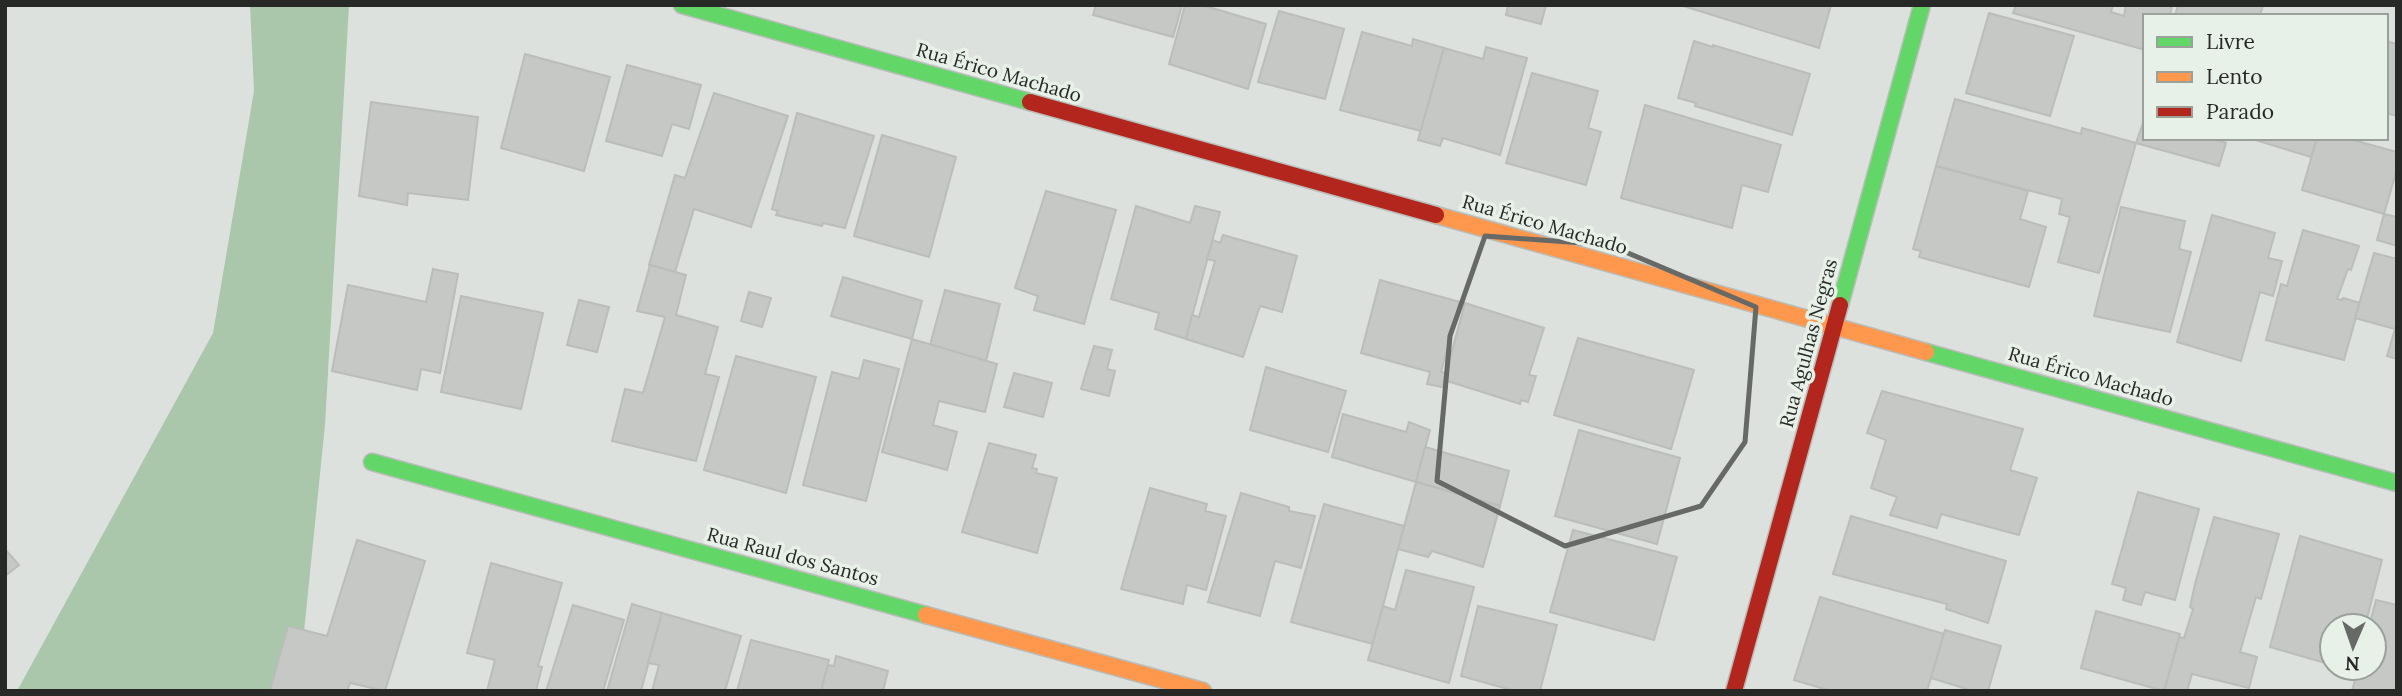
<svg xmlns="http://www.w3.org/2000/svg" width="2402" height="696" font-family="Lora,serif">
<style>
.forest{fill:#aac7ab}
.building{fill:#c5c8c5;stroke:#babdba;stroke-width:2}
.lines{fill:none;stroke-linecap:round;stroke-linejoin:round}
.fast-casing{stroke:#b9bdb9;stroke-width:19}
.slow-casing{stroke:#b9bdb9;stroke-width:19}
.jam-casing{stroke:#b9bdb9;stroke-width:19}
.fast{stroke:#63d668;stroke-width:16}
.slow{stroke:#ff974d;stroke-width:16}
.jam{stroke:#b3261e;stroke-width:16}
.marked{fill:none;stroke:#666966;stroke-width:5;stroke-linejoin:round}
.labels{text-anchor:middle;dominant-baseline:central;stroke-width:7;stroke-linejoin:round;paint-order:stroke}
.street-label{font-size:19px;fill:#262926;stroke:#e8f1e8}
</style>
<rect width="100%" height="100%" fill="#dde1dd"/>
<path class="forest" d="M250 5H349L325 425 298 691H17L213 333 254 91Z"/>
<g class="building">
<path d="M1096 5H1182L1173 37 1093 15Z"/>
<path d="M1185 5H1202L1266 24 1248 89 1169 64Z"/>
<path d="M1508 5H1546L1541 24 1506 15Z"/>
<path d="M1680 5H1831L1819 48Z"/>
<path d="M2016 5H2113L2111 12 2124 16 2126 5H2172L2170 16H2145V50L2013 13Z"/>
<path d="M2178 5H2263L2260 16H2175Z"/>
<path d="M1279 11 1344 29 1325 99 1258 82Z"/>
<path d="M1989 13 2074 36 2050 116 1966 93Z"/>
<path d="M1362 32 1412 46 1413 39 1444 48 1421 131 1340 110Z"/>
<path d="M1694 41 1713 47V45L1810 74 1792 135 1695 106 1696 103 1678 98Z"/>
<path d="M2386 41 2397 44V116L2386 113Z"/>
<path d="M1486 47 1527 58 1500 155 1443 138 1440 146 1418 140 1444 48 1483 59Z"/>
<path d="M525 54 610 77 584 171 501 148Z"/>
<path d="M627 65 701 85 689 129 672 124 662 156 606 141Z"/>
<path d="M1532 73 1598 91 1588 128 1601 132 1586 185 1506 163Z"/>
<path d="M714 93 788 116 751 227 694 209 675 272 649 265 675 175 685 178Z"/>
<path d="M1955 99 2081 134 2082 128 2136 143 2099 273 2058 262 2070 217 2059 214 2062 199 1936 166Z"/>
<path d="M371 102 478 117 468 200 408 193 407 205 359 196Z"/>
<path d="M1645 105 1781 145 1768 192 1742 185 1732 228 1621 198Z"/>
<path d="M797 113 874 136 845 228 823 223 822 226 776 215 778 211 772 209Z"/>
<path d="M2144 120 2145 138H2210L2226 143 2219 166 2136 143Z"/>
<path d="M882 135 956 157 929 257 854 236Z"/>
<path d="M2249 138H2317L2311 157Z"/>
<path d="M2317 138H2346L2397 152V169L2384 214 2302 190Z"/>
<path d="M1936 166 2028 191 2020 219 2046 227 2029 287 1919 257 1921 251 1913 249Z"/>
<path d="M1046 191 1116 210 1084 324 1034 310 1038 296 1015 288Z"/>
<path d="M1136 206 1190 223 1195 206 1220 212 1186 339 1155 329 1159 313 1111 299Z"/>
<path d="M2121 207 2185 221 2179 249 2191 252 2170 332 2094 316Z"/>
<path d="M2384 214 2397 217V246L2377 240Z"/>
<path d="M2212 215 2275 233 2268 258 2282 261 2273 296 2260 292 2241 361 2177 342Z"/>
<path d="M2303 230 2359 246 2351 270 2348 269 2337 299 2342 300 2343 298 2360 303 2344 360 2266 340 2281 284 2287 286Z"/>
<path d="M1223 235 1297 256 1282 312 1260 306 1243 357 1186 339 1192 315 1199 317 1215 261 1207 259 1213 240 1220 243Z"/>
<path d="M2374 253 2397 259V359L2387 356 2395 329 2355 318Z"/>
<path d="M650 265 686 275 676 315 718 327 705 374 719 377 696 461 612 441 625 389 643 393 665 317 637 311Z"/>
<path d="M433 269 458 274 440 373 421 369 417 390 332 371 348 285 426 302Z"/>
<path d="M843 277 922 301 912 339 831 316Z"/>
<path d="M1380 280 1460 302 1441 372 1446 373 1442 387 1427 384 1430 372 1361 353Z"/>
<path d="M945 290 1000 304 986 361 930 345Z"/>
<path d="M749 292 771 298 762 327 741 321Z"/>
<path d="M461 296 543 313 521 409 441 392Z"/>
<path d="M579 300 609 307 597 352 567 345Z"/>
<path d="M1465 303 1544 328 1529 375 1536 376 1528 402 1521 400 1520 404 1444 380Z"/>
<path d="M1578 338 1694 370 1671 449 1554 415Z"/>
<path d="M912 339 997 364 985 412 939 401 933 425 957 432 947 470 882 452Z"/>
<path d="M1094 346 1112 350 1107 369 1115 371 1109 396 1081 389Z"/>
<path d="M736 356 816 377 786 493 704 470Z"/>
<path d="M864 360 899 369 866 501 803 485 832 372 859 379Z"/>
<path d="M1266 367 1346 391 1328 452 1250 430Z"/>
<path d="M1014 373 1052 383 1043 417 1004 407Z"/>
<path d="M1882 391 2023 429 2010 470 2037 478 2019 535 1941 514 1937 528 1890 515 1897 497 1871 488 1886 440 1867 433Z"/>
<path d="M1343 414 1406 432 1409 422 1430 430 1416 482 1332 457Z"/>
<path d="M1579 430 1680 458 1657 544 1555 516Z"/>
<path d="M989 443 1036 455 1032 468 1037 469 1036 473 1057 478 1037 553 962 532Z"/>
<path d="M1425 447 1509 471 1500 506 1416 482Z"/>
<path d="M1416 482 1500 506 1483 567 1432 551 1428 557 1398 549Z"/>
<path d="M1150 488 1207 504 1205 511 1226 516 1206 590 1187 585 1183 604 1121 589Z"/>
<path d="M2138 492 2199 509 2175 600 2145 592 2141 605 2123 600 2126 588 2112 584Z"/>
<path d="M1241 493 1289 507V511L1315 516 1301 568 1275 561 1260 616 1208 602Z"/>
<path d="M1324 504 1404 526 1373 644 1291 622Z"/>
<path d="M1851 516 2006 561 1988 623 1946 609 1947 604 1833 574Z"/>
<path d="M2214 517 2279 534 2261 599 2256 597 2240 652 2257 657 2249 688 2192 674 2187 691H2164L2179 637 2184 638 2193 609 2190 607 2195 584Z"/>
<path d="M1573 530 1677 557 1654 640 1550 612Z"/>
<path d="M2300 536 2382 560 2365 626H2332V665L2270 647Z"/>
<path d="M357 540 425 561 385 691 350 683 347 691H270L288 626 327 636Z"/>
<path d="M5 549 19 565 5 576Z"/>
<path d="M491 563 562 583 538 666 542 667 536 691H487L495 660 467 653Z"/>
<path d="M1406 570 1474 587 1449 683 1368 660 1383 606 1395 610Z"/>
<path d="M1820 597 1944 634 1927 691H1831L1794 680Z"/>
<path d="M2376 600 2397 605V691H2352L2358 668H2374V626H2369Z"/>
<path d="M632 604 662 613 641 691H607Z"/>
<path d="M573 605 624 620 603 691H546Z"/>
<path d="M1478 606 1557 625 1540 691H1515L1461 676Z"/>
<path d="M2096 611 2180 634 2164 691 2081 668Z"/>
<path d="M662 613 741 636 725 691H652L659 665 648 663Z"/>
<path d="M1945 630 2001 646 1988 691H1973L1931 678Z"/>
<path d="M751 640 829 660 821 691H737Z"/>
<path d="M836 656 888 671 883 691H821L828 665 834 666Z"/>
</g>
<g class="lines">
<g class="fast-casing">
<g id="fast">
<path d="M682 5 1030 102"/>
<path d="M1840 305 1922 5"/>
<path d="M1926 352 2397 483"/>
<path d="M372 462 926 615"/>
</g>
</g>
<g class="slow-casing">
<g id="slow">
<path d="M1436 215 1926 352"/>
<path d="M926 615 1203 691"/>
</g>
</g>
<g class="jam-casing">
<g id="jam">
<path d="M1030 102 1436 215"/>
<path d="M1734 691 1840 305"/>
</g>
</g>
<use href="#fast" class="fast"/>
<use href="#slow" class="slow"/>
<use href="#jam" class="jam"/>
</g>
<path class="marked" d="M1485 236 1609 245 1756 307 1745 442 1701 506 1565 546 1437 481 1450 336Z"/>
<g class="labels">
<g class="street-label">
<text transform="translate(999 72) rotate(16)">Rua Érico Machado</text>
<text transform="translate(1545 224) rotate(16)">Rua Érico Machado</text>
<text transform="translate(1808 343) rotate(-75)">Rua Agulhas Negras</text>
<text transform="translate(2091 376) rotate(16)">Rua Érico Machado</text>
<text transform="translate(793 556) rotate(15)">Rua Raul dos Santos</text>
</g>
</g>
<rect width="2402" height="696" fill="none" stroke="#262926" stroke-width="14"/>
<rect x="2143" y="14" width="245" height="126" fill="#e8f1e8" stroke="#9aa19a" stroke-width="2"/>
<rect x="2157" y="37" width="35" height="10" fill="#63d668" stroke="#9aa19a" stroke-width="2"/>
<text x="2206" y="49" font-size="21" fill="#262926">Livre</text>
<rect x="2157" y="72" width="35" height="10" fill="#ff974d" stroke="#9aa19a" stroke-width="2"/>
<text x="2206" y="84" font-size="21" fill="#262926">Lento</text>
<rect x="2157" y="107" width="35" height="10" fill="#b3261e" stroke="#9aa19a" stroke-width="2"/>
<text x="2206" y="119" font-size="21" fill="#262926">Parado</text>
<g transform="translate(2353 647) rotate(182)"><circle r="33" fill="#e8f1e8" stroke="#9aa19a" stroke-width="2"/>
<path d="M0-5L12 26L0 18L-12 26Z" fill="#666966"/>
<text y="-10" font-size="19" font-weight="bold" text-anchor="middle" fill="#262926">N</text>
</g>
</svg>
